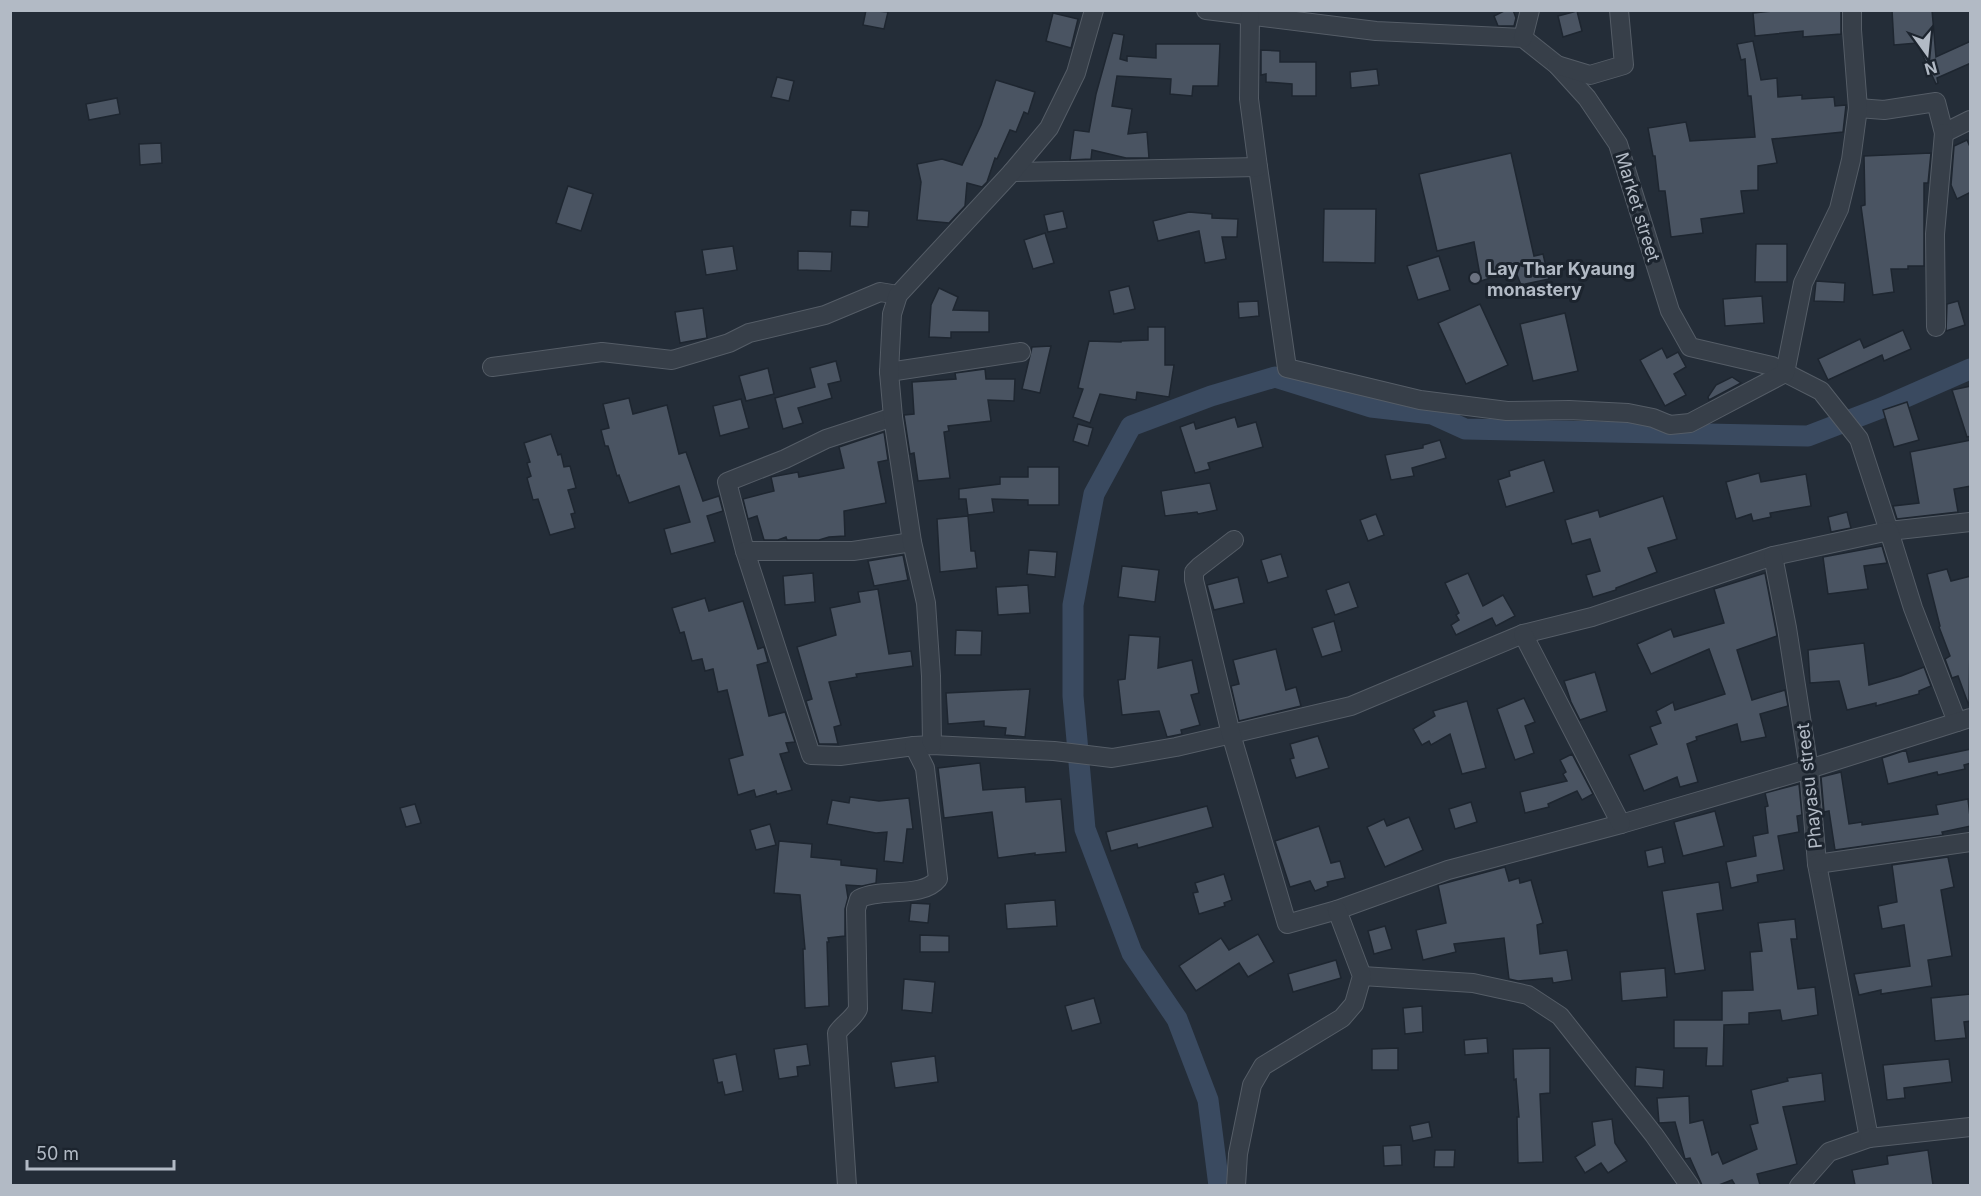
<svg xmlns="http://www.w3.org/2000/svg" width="1981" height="1196" font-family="Inter,sans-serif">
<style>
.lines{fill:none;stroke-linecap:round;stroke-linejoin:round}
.canal{stroke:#3a4a60;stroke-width:21}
.building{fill:#4a5462;stroke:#1e2630;stroke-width:1.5}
.minor-casing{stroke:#555d67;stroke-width:20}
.minor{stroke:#373f49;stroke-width:18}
.worship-dot{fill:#6b7280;stroke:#1c242e;stroke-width:2}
.labels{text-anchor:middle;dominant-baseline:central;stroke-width:6;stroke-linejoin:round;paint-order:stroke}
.street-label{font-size:18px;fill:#b2bac5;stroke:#1c242e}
.poi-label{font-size:18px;font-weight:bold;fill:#b2bac5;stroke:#1c242e;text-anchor:start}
</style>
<rect width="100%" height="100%" fill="#242d38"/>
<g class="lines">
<path class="canal" d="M1219 1186 1208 1100 1177 1019 1132 953 1085 829 1073 696V605L1094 494 1131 426 1211 396 1275 377 1371 407 1432 414 1465 429 1808 436 1881 408 1970 369"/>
</g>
<g class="building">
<path d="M866 10 888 12 884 29 863 25Z"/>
<path d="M1506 10H1513L1516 18 1514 26H1498L1494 16Z"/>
<path d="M1783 10H1841V34L1803 37V31L1755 36 1753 13Z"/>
<path d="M1892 10H1932L1936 57 1971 41V63L1937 78 1938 83 1936 84 1917 43 1894 45Z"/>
<path d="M1577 11 1582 31 1563 37 1558 16Z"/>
<path d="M1053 13 1078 19 1071 48 1046 41Z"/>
<path d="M1113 33 1124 35 1120 59 1127 61V56L1156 58V44H1220L1218 86H1193L1192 96 1170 94 1171 79 1117 76 1112 106 1132 109 1128 134 1147 132 1149 158H1126L1092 150 1091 159 1070 160 1074 130 1089 132 1096 94Z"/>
<path d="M1753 41 1761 80 1777 78 1778 97 1802 95V99L1834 97 1835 106 1846 105 1843 132 1772 139 1777 163 1758 166V190L1741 191 1744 213 1701 219 1703 233 1671 237 1665 191H1659L1655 156H1653L1648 128 1686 122 1690 141 1755 137 1751 96H1748L1745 59 1741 60 1737 44Z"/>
<path d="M1261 50 1280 51V62H1316V96H1292V84L1266 82V74L1261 75Z"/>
<path d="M1377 69 1379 85 1351 88 1350 72Z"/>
<path d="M777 77 794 81 789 101 771 97Z"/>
<path d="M996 80 1035 92 1028 114 1024 112 1016 132 1010 130 997 159 995 158 987 182 982 187 967 183 965 206 949 223 917 220 921 182 917 164 942 159 962 165 981 125Z"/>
<path d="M117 98 120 114 89 120 86 104Z"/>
<path d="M1967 140 1971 149V192L1957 199 1951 185 1954 146Z"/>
<path d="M161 143 162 163 140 165 139 144Z"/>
<path d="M1511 153 1534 256 1543 254 1549 279 1521 285 1515 270 1481 281 1474 242 1437 251 1419 174Z"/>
<path d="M1931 153 1928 183H1924V266H1908V269H1891L1894 292 1873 295 1861 206 1865 205 1864 156Z"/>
<path d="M568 186 593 194 581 231 556 223Z"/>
<path d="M1324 209H1376L1375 263 1323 262Z"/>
<path d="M851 210 869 211 868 227 850 226Z"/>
<path d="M1063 211 1067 228 1048 232 1044 215Z"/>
<path d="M1189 212 1212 214V218L1238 219 1237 237H1222L1226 259 1205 263 1199 231 1158 241 1153 221Z"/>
<path d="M1045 233 1054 263 1033 269 1024 240Z"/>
<path d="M1756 244H1787V282H1755Z"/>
<path d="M733 246 737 270 706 275 702 250Z"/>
<path d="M798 251 832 252 831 271 798 270Z"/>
<path d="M1439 256 1450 290 1418 300 1407 266Z"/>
<path d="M1816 281 1845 283 1844 302 1814 301Z"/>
<path d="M1129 286 1135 309 1114 314 1109 291Z"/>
<path d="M939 288 958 297 953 310 989 311V332H951V338L929 337 931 305Z"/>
<path d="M1762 296 1764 323 1725 326 1723 299Z"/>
<path d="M1258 301 1259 316 1239 318 1238 302Z"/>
<path d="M1958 301 1965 325 1946 331 1947 304Z"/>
<path d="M1480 304 1508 365 1466 384 1438 323Z"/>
<path d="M703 308 707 338 680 343 675 312Z"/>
<path d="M1565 313 1578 371 1533 381 1520 324Z"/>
<path d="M1148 327H1165V365H1174L1169 397 1137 392 1136 400 1100 394 1090 423 1073 417 1083 389 1078 388 1089 341 1121 342V341L1148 340Z"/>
<path d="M1903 330 1911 349 1884 361 1882 355 1828 380 1818 359 1860 339 1864 348Z"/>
<path d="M1051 346 1040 393 1022 389 1032 347Z"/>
<path d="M1662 348 1667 358 1678 352 1686 367 1674 374 1686 395 1665 406 1640 360Z"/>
<path d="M836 361 841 381 828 384 832 398 798 408 803 423 783 429 775 398 815 387 810 368Z"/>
<path d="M768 368 774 394 746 401 739 376Z"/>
<path d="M985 369 986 379H1015L1014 401 988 400 991 421 948 426 949 431 944 432 950 478 918 481 914 453 910 454 904 415 914 414 912 382 956 379 955 373Z"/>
<path d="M1732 377 1741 383 1709 400 1708 397 1716 385Z"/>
<path d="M1971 386V436L1967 437 1952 390Z"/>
<path d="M629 398 633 414 667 405 679 454 686 452 703 501 719 496 723 511 707 516 715 542 671 554 664 529 690 522 679 486 629 503 619 475 617 476 608 446H605L601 430 609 428 603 404Z"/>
<path d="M741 399 749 428 720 436 713 406Z"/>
<path d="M1907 402 1919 440 1894 447 1883 410Z"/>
<path d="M1235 417 1238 427 1256 422 1263 447 1208 463 1210 469 1195 473 1180 427 1194 422 1196 429Z"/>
<path d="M1078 424 1093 428 1088 446 1073 441Z"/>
<path d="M884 432 888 460 878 462 886 503 844 511 845 536 829 537 819 540H787L786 537 778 540H764L757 516 748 519 743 499 774 491 771 477 798 472 799 477 844 468 839 447Z"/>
<path d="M551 434 558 455 561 454 564 467 570 466 576 488 568 490 575 513 571 514 575 528 550 535 538 499 533 500 527 478 531 476 527 463 530 462 524 443Z"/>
<path d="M1440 440 1446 458 1412 468 1414 476 1391 480 1385 455 1423 448V445Z"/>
<path d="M1971 440V486L1954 489 1958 512 1897 519 1893 506 1919 503 1910 452Z"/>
<path d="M1544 460 1554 492 1506 507 1498 480 1510 476 1509 471Z"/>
<path d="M1028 467H1059V505H1028V500L992 499 994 512 968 515 966 499H959V489L1000 484V477H1028Z"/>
<path d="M1759 473 1761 482 1806 474 1811 506 1770 513 1771 517 1753 521 1751 514 1736 519 1726 482Z"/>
<path d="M1210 483 1217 510 1198 514 1197 512 1165 516 1161 491Z"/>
<path d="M1663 496 1677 539 1648 548 1657 572 1616 588V590L1593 597 1586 575 1600 571 1590 539 1572 544 1565 520 1598 510 1600 517Z"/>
<path d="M1847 512 1851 528 1831 532 1828 517Z"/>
<path d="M1376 514 1384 535 1368 541 1360 520Z"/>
<path d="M968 516 971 551H975L977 568 940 572 937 519Z"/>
<path d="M1882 546 1887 563 1864 566 1868 589 1828 594 1823 557Z"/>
<path d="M1029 550 1057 552 1055 577 1027 574Z"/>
<path d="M1281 554 1288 577 1268 583 1261 560Z"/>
<path d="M903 555 908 580 874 586 868 561Z"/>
<path d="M1122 566 1159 570 1155 602 1118 597Z"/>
<path d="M1947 569 1951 581 1971 576 1969 706 1958 676 1952 678 1945 659 1950 656 1939 627 1940 626 1927 574Z"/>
<path d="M813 573 815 602 785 605 783 576Z"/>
<path d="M1468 573 1483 606 1503 595 1515 616 1496 626 1492 618 1456 635 1451 625 1459 620 1456 615 1459 613 1445 583Z"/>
<path d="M1765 573 1777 636 1737 650 1752 700 1785 690 1788 706 1760 714 1766 737 1741 742 1737 724 1696 737 1697 740 1687 744 1698 782 1680 787 1677 777 1644 791 1629 755 1657 744 1650 727 1661 723 1656 711 1673 702 1675 710 1725 694 1709 649 1651 674 1637 644 1671 629 1674 637 1724 623 1714 589Z"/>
<path d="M1238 577 1244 603 1214 610 1207 585Z"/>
<path d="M1349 582 1358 607 1335 615 1326 590Z"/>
<path d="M1028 585 1030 613 998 615 996 587Z"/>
<path d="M878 589 889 654 911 651 913 666 856 674 857 677 829 682 841 725 834 727 838 744H819L806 701 812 699 797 647 836 635 830 608 860 602 858 592Z"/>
<path d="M705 598 709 611 743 601 758 649 764 647 768 662 757 665 769 716 785 712 795 742 786 743 789 752 780 754 792 790 777 794 776 791 756 797 754 790 738 795 729 759 743 755 727 690 718 692 713 669 705 671 702 659 692 661 684 632 680 633 672 608Z"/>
<path d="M1334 621 1342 651 1322 657 1312 628Z"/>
<path d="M956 630 982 631 981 655H955Z"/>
<path d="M1129 635 1160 637 1158 668 1192 660 1199 693 1191 695 1200 725 1181 730 1182 734 1167 737 1159 711 1122 715 1118 680 1125 679Z"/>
<path d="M1864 643 1869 685 1901 676 1924 667 1931 686 1919 691V694L1876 706V703L1847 710 1839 681 1810 683 1808 650Z"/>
<path d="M1276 649 1286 690 1296 687 1301 706 1239 721 1231 686 1239 684 1233 660Z"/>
<path d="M1595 672 1607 711 1580 720 1571 702 1564 681Z"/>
<path d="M1030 689 1025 737 1005 735 1006 728 984 726V721L948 724 946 693Z"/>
<path d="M1524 698 1535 722 1525 726 1534 753 1515 760 1497 709Z"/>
<path d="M1467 701 1486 768 1462 774 1450 734 1431 745 1429 741 1422 745 1413 729 1435 716 1433 711Z"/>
<path d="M1318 736 1329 768 1296 778 1290 759 1294 758 1290 744Z"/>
<path d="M1971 749V763L1964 765 1965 769 1938 775 1937 772 1888 784 1882 758 1906 750 1909 762Z"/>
<path d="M1572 754 1593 794 1582 800 1577 791 1548 804 1549 807 1525 813 1520 792 1567 781 1563 774 1566 772 1560 760Z"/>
<path d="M980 763 983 790 1025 787 1026 802 1061 799 1066 852 1035 855V853L998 858 992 812 944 818 938 768Z"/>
<path d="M1841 772 1849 824 1862 822V825L1938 814 1936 805 1968 799 1971 826 1942 832 1943 835 1835 850 1829 811 1824 812 1821 777Z"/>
<path d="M1799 784 1802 815 1797 816 1799 832 1778 836 1784 870 1757 875 1758 882 1731 888 1726 862 1756 856 1753 836 1768 833 1765 807 1768 806 1765 793Z"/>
<path d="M850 797 879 801 909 798 913 829H907L903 863 884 861 887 832 876 833 827 824 832 800 849 803Z"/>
<path d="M1471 802 1477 822 1455 829 1449 809Z"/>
<path d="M415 804 421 823 406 827 400 808Z"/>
<path d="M1207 806 1213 827 1138 848 1137 844 1111 851 1106 832Z"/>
<path d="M1715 811 1724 846 1683 856 1674 822Z"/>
<path d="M1409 817 1423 850 1385 867 1367 827 1384 819 1387 826Z"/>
<path d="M770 824 776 845 756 850 750 830Z"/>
<path d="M1319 826 1331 863 1340 861 1345 878 1327 882 1328 886 1315 891 1310 881 1290 887 1275 841Z"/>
<path d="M779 841 812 844 811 857 841 860V865L877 869 876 883 862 886 846 885 848 898 845 909V936L828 938 829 942H827L829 1006 805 1008 803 949H805L800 895 774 893Z"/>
<path d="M1662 847 1665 863 1648 867 1645 851Z"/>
<path d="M1948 857 1954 887 1941 890 1952 956 1928 960 1932 986 1881 994V990L1859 995 1854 974 1910 966 1904 925 1882 929 1878 906 1897 902 1892 865Z"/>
<path d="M1505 867 1509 881 1519 878 1520 883 1531 880 1543 923 1537 925 1540 954 1567 950 1572 980 1553 983 1552 978 1518 981 1509 979 1504 938 1454 944 1456 952 1423 960 1416 930 1446 923 1438 885Z"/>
<path d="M1224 874 1232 900 1224 903 1225 906 1199 914 1193 893 1198 892 1195 883Z"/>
<path d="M1719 882 1723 910 1697 914 1705 970 1675 974 1662 891Z"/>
<path d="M1055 900 1057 926 1007 929 1005 904Z"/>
<path d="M911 903 930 904 928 923 909 921Z"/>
<path d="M1795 919 1797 939H1791L1798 989 1815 987 1818 1015 1782 1021 1780 1010 1749 1013V1024L1724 1025 1723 1066H1706L1707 1048H1674V1020H1722V991L1753 990 1750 952 1762 951 1758 923Z"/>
<path d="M1385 926 1392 949 1374 954 1368 931Z"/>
<path d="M1258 934 1274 962 1248 977 1239 963 1196 991 1179 966 1221 938 1229 950Z"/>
<path d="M920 935 949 936V952H920Z"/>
<path d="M1336 960 1341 978 1293 992 1288 974Z"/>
<path d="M1665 968 1667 997 1622 1001 1620 972Z"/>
<path d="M904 979 935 982 932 1013 902 1010Z"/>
<path d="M1971 994V1021L1964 1022 1966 1038 1935 1041 1931 998Z"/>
<path d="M1094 998 1101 1023 1072 1031 1065 1006Z"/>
<path d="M1422 1006 1423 1032 1405 1034 1403 1008Z"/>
<path d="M1487 1038 1488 1053 1465 1055 1464 1040Z"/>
<path d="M807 1044 810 1065 797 1067 798 1076 779 1079 774 1049Z"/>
<path d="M1398 1048V1070H1372V1049Z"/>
<path d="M1550 1048V1093L1540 1094 1543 1162 1518 1163 1517 1117H1519L1516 1079 1514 1080 1513 1049Z"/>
<path d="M736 1054 743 1091 725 1095 722 1082 718 1083 713 1059Z"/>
<path d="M935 1056 938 1082 895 1088 891 1062Z"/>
<path d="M1949 1059 1952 1082 1904 1088 1905 1098 1887 1100 1883 1065Z"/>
<path d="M1636 1067 1664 1070 1663 1088 1635 1086Z"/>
<path d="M1822 1073 1825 1101 1783 1107 1797 1164 1757 1174 1760 1185H1735L1732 1180 1719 1185H1702L1690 1158 1685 1159 1675 1122 1659 1123 1657 1098 1689 1096 1690 1123 1703 1120 1712 1155 1718 1152 1723 1164 1757 1149 1750 1125 1758 1123 1751 1090 1788 1081 1787 1078Z"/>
<path d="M1612 1119 1615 1143 1627 1161 1608 1173 1601 1163 1585 1173 1575 1157 1595 1145 1592 1122Z"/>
<path d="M1429 1122 1432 1137 1413 1141 1410 1126Z"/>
<path d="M1401 1145 1402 1165 1384 1166 1383 1146Z"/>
<path d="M1435 1150H1455L1454 1167H1434Z"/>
<path d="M1928 1150 1933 1185H1855L1852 1170 1888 1164 1887 1156Z"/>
</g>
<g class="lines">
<g class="minor-casing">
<g id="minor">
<path d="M1206 10 1376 31 1523 38 1557 65 1587 98 1618 144 1670 311 1690 347 1772 366 1821 391 1859 439 1889 531 1970 522"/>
<path d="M1523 38 1530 10"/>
<path d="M1557 65 1590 75 1624 65 1619 10"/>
<path d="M1858 108 1884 110 1936 102 1944 133 1970 120"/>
<path d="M1258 167 1287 368 1420 400 1507 411 1569 410 1628 413 1653 418 1670 425 1690 423 1785 373 1803 283 1839 209 1851 160 1858 108 1852 30V10"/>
<path d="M1012 172 1258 167 1249 99 1250 17"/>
<path d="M1936 327 1935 234 1944 133"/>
<path d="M492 367 602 352 672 360 729 343 749 333 825 315 880 292 898 295"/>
<path d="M889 372 1021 352"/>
<path d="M893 417 826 439 785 459 727 482 745 551 811 755 840 756 914 746 932 745 1054 751 1112 758 1176 747 1351 706 1523 634 1592 617 1773 556 1889 531 1913 608 1957 722"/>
<path d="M1234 540 1199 567 1194 572V580L1231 734 1287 924 1337 910 1448 870 1621 824 1809 769 1970 718"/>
<path d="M745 551H853L912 542"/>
<path d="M1773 556 1787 628 1809 769 1817 864 1869 1138 1829 1152 1799 1186"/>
<path d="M1523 634 1621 824"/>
<path d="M932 745 931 676 926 603 912 542 893 417 889 372 892 314 898 295 1012 172 1049 128 1076 73 1094 10"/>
<path d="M1817 864 1970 842"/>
<path d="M1362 976 1473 983 1528 995 1560 1016 1654 1135 1690 1186"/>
<path d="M1869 1138 1970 1127"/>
<path d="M847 1186 837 1033C843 1024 853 1019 858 1009L856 909 859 899C881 887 922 899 938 879L925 768 914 746"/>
<path d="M1236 1186 1238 1154 1252 1085 1263 1066 1342 1018 1354 1004 1362 976 1337 910"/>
</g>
</g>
<use href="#minor" class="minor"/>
</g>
<circle class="worship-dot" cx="1475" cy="278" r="6"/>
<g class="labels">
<g class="street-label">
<text transform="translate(1638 207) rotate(73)">Market street</text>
<text transform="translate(1809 786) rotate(-96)">Phayasu street</text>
</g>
<g class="poi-label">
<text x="1487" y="268">Lay Thar Kyaung<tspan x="1487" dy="21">monastery</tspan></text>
</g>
</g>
<rect width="1981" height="1196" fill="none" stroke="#b2bac5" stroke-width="24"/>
<g transform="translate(1927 54) rotate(165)" stroke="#1c242e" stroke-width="4.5" paint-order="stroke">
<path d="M0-4.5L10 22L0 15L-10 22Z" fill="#b2bac5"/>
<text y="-9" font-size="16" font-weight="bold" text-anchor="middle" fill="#b2bac5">N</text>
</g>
<path d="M27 1160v9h147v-9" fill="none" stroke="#b2bac5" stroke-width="3"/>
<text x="36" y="1160" font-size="18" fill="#b2bac5" stroke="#1c242e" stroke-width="4.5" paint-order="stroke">50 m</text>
</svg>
